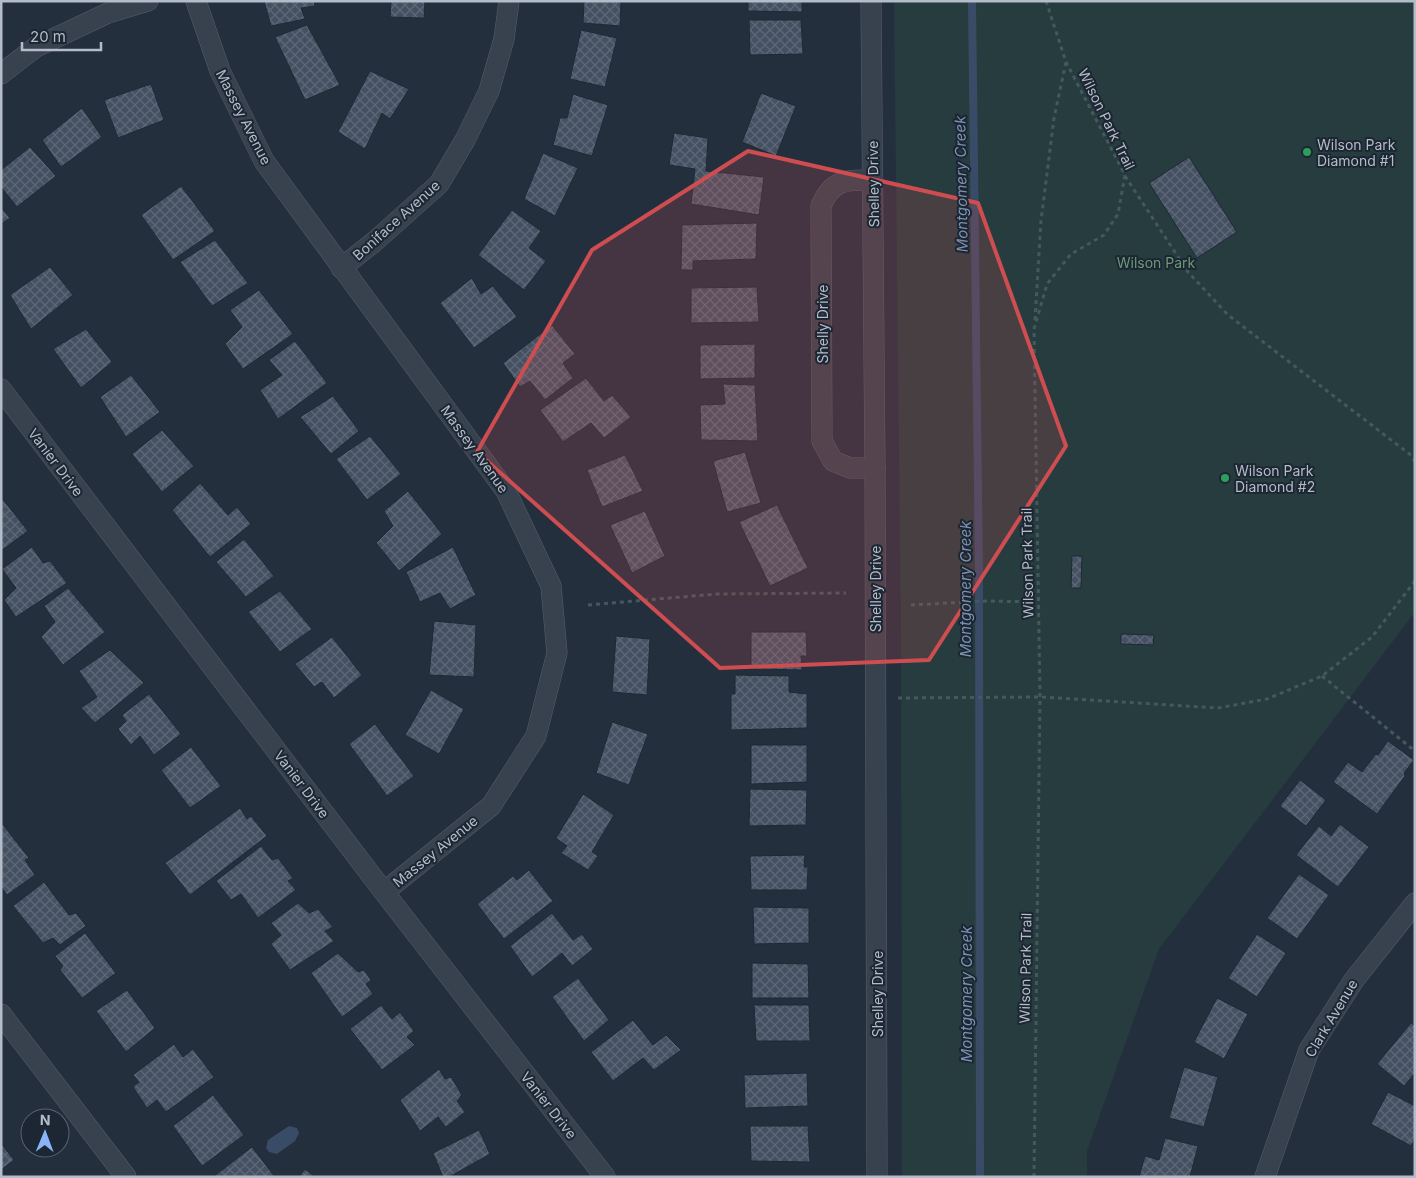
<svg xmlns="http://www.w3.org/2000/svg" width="1416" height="1178" font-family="Inter,sans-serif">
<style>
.green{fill:#263c3f}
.water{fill:#394c67}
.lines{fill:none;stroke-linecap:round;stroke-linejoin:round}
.stream{stroke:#394c67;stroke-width:8}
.building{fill:url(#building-cross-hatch);stroke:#1f2835}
.minor-casing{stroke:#565f6c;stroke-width:21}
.path{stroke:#44595c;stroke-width:3;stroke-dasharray:4 4;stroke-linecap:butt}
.minor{stroke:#38414e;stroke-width:20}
.marked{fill:#ce4d50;fill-opacity:0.2;stroke:#ce4d50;stroke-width:4;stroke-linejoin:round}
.leisure-dot{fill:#2e9e5b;stroke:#1d2633;stroke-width:2}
.labels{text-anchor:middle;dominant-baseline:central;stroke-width:4;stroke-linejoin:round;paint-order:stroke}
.street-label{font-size:14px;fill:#b4bcc9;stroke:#1d2633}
.poi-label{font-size:14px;fill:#b4bcc9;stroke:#1d2633;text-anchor:start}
.park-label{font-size:14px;fill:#6b9a76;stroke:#1d2633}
.water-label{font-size:15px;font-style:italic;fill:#7c92b1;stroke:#1d2633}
</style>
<defs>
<pattern id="building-cross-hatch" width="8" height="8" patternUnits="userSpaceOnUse" patternTransform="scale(1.25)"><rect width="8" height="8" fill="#455162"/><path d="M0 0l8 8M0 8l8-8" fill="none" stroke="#5d6877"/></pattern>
</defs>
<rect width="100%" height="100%" fill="#242f3e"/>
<path class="green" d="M894 1H1415V612L1159 949 1087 1151V1177H902L901 641Z"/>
<path class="water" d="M289 1126 297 1128 299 1133 295 1141 277 1154 269 1152 266 1148 268 1140Z"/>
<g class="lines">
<path class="stream" d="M972 1 979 573 980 1177"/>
</g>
<g class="building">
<path d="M264 1H314L315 6 301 8 305 19 271 26Z"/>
<path d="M391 1H425L424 18 390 17Z"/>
<path d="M584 1H621L620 26 583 23Z"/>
<path d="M748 1H802V12L748 11Z"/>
<path d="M749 20H801L803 54 750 55Z"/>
<path d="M307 25 340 85 305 100 275 37Z"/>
<path d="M581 30 617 38 605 87 570 79Z"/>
<path d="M370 71 409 89 390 119 382 113 365 149 338 132Z"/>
<path d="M151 84 164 120 118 138 104 100Z"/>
<path d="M761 93 796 106 776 156 742 142Z"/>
<path d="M573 94 608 105 592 156 553 145 560 118H567Z"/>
<path d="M82 108 102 137 61 167 42 140Z"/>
<path d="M674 133 708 138 706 171 764 177 759 215 691 204 695 169 669 165Z"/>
<path d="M30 147 56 176 17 207 1 187V170Z"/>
<path d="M543 153 578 168 555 216 524 199Z"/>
<path d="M1189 157 1237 232 1197 258 1149 183Z"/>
<path d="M181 186 215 231 173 260 141 215Z"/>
<path d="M1 207 10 218 1 224Z"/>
<path d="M512 210 541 231 529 248 546 261 524 290 478 255Z"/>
<path d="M757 223 756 259 693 261V270H681L682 225Z"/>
<path d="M215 240 248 283 212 306 180 262Z"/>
<path d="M50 267 73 295 31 329 10 295Z"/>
<path d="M472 278 481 294 493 286 517 317 474 348 440 303Z"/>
<path d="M757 287 759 322 691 323V288Z"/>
<path d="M259 290 293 334 243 369 225 344 242 327 230 310Z"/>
<path d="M552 325 575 354 563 363 573 378 545 400 530 381 520 387 503 363Z"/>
<path d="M86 329 112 362 81 388 53 349Z"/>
<path d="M295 341 327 383 278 419 260 390 282 375 269 360Z"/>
<path d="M755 344V378L700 379V345Z"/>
<path d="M131 375 160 412 126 437 100 397Z"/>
<path d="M586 378 604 401 612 395 631 417 604 438 591 423 563 442 540 410Z"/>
<path d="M723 384 755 385 758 441 701 440 700 405 725 404Z"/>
<path d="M333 396 359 431 331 454 300 417Z"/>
<path d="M162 430 194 466 162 492 132 454Z"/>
<path d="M370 436 401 474 367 500 336 459Z"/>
<path d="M745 452 761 503 727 512 713 461Z"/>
<path d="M625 455 643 491 602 507 587 470Z"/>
<path d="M200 483 228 515 237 507 251 524 210 557 172 510Z"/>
<path d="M408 491 442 534 399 571 376 543 393 526 384 511Z"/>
<path d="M1 497 28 531 1 551Z"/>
<path d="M777 505 808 568 770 586 739 522Z"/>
<path d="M645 511 665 556 632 573 610 525Z"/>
<path d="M244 539 274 576 246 597 216 562Z"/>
<path d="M32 547 43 563 50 561 67 583 16 617 4 600 16 588 2 569Z"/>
<path d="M453 547 476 595 450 609 440 593 420 602 406 572Z"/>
<path d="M1072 556H1082L1081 588H1071Z"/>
<path d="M68 588 105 632 63 665 41 637 55 622 44 606Z"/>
<path d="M280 591 312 629 280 652 248 612Z"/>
<path d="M434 621 476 625 474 677 429 675Z"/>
<path d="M751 632H806L807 656H801L802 670 751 669Z"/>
<path d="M1121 634 1154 635 1153 645 1121 644Z"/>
<path d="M616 636 650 639 647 695 612 692Z"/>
<path d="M332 637 362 675 334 698 322 682 314 687 295 664Z"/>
<path d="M110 650 144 683 95 723 81 708 97 697 79 671Z"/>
<path d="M735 675 789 676V692L807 694V728L731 730V694H735Z"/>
<path d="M431 690 464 709 439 754 405 735Z"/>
<path d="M149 694 181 734 154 755 140 736 131 745 118 729 126 721 122 715Z"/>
<path d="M612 722 648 734 629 785 596 773Z"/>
<path d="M375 724 414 776 387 796 349 744Z"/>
<path d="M1388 741 1414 760 1404 773 1405 776 1377 814 1333 782 1348 762 1362 772 1376 754 1378 755Z"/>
<path d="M751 745H807V782L751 784Z"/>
<path d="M191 747 221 786 190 808 161 770Z"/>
<path d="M1300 780 1326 800 1306 826 1280 806Z"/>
<path d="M750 789 807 790 806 825 749 826Z"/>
<path d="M583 794 614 815 592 852 598 856 588 870 561 853 567 846 556 838Z"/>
<path d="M240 808 247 819 251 816 267 836 190 895 165 863Z"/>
<path d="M1 822 29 858 25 860 35 875 7 895 1 887Z"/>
<path d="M1340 824 1369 847 1338 887 1296 855 1319 826 1331 836Z"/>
<path d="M261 846 272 860 278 858 293 878 288 881 296 890 258 918 241 894 231 900 216 881Z"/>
<path d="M805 855 804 867H808L807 890H751L750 856Z"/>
<path d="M529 870 553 901 504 939 477 904 513 876 517 880Z"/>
<path d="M1299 874 1329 895 1297 939 1267 918Z"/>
<path d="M44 882 69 915 76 913 86 926 60 945 53 938 43 943 13 906Z"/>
<path d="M298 903 309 913 318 909 333 927 325 931 334 941 290 970 271 944 281 935 271 923Z"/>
<path d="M753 907 809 908V943L754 944Z"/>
<path d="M552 913 573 940 582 934 593 949 572 966 562 953 532 977 510 946Z"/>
<path d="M85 933 116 973 82 998 60 970 63 966 55 956Z"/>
<path d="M1257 934 1286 953 1257 997 1228 978Z"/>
<path d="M338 953 358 972 364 970 371 980 366 984 373 994 342 1017 311 973Z"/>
<path d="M752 963 808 964 809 998H752Z"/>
<path d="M578 978 609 1020 584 1041 552 997Z"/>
<path d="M127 990 155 1028 126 1052 96 1011Z"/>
<path d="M1217 998 1248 1014 1224 1059 1194 1042Z"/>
<path d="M381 1005 392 1019 400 1012 414 1031 407 1037 415 1045 382 1070 350 1029Z"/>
<path d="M754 1005H809L810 1041H756Z"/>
<path d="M633 1020 653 1045 666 1035 681 1050 654 1070 643 1058 613 1081 591 1052Z"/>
<path d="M1411 1023 1415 1026V1073L1404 1086 1377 1064Z"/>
<path d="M174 1044 183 1057 193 1049 214 1077 166 1112 157 1100 147 1108 133 1087 139 1082 133 1075Z"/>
<path d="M1184 1067 1218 1077 1204 1127 1169 1118Z"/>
<path d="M439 1069 445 1079 451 1077 462 1095 457 1101 465 1112 446 1127 438 1117 420 1131 400 1100Z"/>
<path d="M807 1073 808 1106 745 1108 744 1075Z"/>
<path d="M1388 1092 1415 1106V1139L1411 1146 1371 1124Z"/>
<path d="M213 1095 244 1135 202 1166 173 1126Z"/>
<path d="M750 1126H808L810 1162 751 1161Z"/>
<path d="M479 1130 490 1154 449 1177H443L433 1153Z"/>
<path d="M1165 1138 1198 1146 1190 1177H1139L1145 1156 1159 1160Z"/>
<path d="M1 1143 14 1160 1 1170Z"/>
<path d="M252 1147 275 1177H213Z"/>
<path d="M305 1169 315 1177H299Z"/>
</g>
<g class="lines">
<g class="minor-casing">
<g id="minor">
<path d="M196 1 220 71 264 161 506 491 551 586 557 653 536 736 491 806 384 892"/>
<path d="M871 1 875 468 877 1177"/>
<path d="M1 74 36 47 108 13 148 1"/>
<path d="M873 180C846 180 832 179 821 206L822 441 833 461 850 468H875"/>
<path d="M341 268 374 242 439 184 465 140 489 91 504 39 509 1"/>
<path d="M1 389 384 892 605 1177"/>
<path d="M1 1014 126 1177"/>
<path d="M1265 1177 1309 1050 1354 980 1415 903"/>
</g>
</g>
<g class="path">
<path d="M1125 176 1188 272 1228 315 1412 456 1415 462"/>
<path d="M1035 320 1041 221 1054 118 1066 62"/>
<path d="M588 605 716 594 846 593"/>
<path d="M911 605 986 601 1039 602"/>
<path d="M1322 676 1415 751"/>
<path d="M898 698 1040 697 1218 708 1267 699 1322 676 1372 637 1415 581"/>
<path d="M1034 1177 1040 697 1034 329 1047 284 1071 254 1104 235 1118 214 1125 175 1066 62 1046 1"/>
</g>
<use href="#minor" class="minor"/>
</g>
<path class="marked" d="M748 151 978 203 1066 446 929 660 720 668 477 452 592 250Z"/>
<g class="leisure-dot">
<circle cx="1307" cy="152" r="5"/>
<circle cx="1225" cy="478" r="5"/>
</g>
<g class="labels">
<g class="street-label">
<text transform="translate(244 117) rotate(63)">Massey Avenue</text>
<text transform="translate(1107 119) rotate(64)">Wilson Park Trail</text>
<text transform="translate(873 184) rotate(-91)">Shelley Drive</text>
<text transform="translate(396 220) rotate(-42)">Boniface Avenue</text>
<text transform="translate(822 324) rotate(-90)">Shelly Drive</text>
<text transform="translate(475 449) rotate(54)">Massey Avenue</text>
<text transform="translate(56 462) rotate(53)">Vanier Drive</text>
<text transform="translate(1027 563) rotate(-91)">Wilson Park Trail</text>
<text transform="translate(875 589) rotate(-90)">Shelley Drive</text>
<text transform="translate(302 784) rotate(53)">Vanier Drive</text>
<text transform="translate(435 851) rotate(-39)">Massey Avenue</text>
<text transform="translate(1025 968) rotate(-89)">Wilson Park Trail</text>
<text transform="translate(877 994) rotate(-90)">Shelley Drive</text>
<text transform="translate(1331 1018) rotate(-59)">Clark Avenue</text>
<text transform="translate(549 1105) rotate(52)">Vanier Drive</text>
</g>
<g class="poi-label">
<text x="1317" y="144">Wilson Park<tspan x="1317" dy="16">Diamond #1</tspan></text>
<text x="1235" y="470">Wilson Park<tspan x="1235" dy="16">Diamond #2</tspan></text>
</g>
<g class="park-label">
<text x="1156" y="262">Wilson Park</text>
</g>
<g class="water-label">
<text transform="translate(961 184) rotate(-91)">Montgomery Creek</text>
<text transform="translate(965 589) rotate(-90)">Montgomery Creek</text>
<text transform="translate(966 994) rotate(-90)">Montgomery Creek</text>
</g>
</g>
<rect width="1416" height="1178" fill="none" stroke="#b4bcc9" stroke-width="5"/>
<g transform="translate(45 1133) rotate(1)"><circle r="24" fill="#1d2633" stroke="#59626f"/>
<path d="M0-4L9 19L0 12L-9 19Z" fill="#8ab4f8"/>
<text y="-8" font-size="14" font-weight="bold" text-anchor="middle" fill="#b4bcc9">N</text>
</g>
<path d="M22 42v8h79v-8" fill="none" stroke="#b4bcc9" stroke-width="2.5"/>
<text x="30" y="42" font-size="15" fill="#b4bcc9" stroke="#1d2633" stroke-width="4" paint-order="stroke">20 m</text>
</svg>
